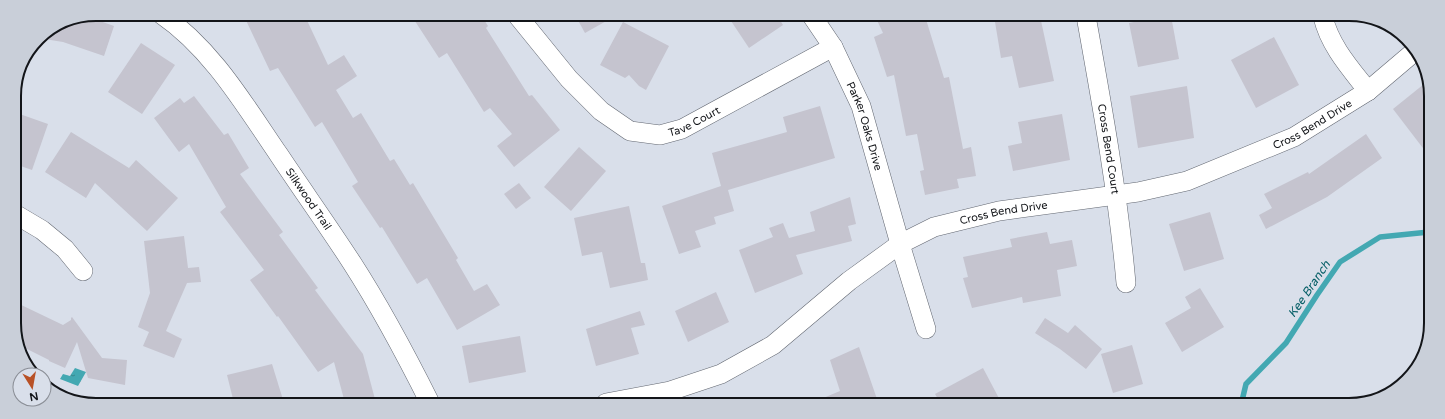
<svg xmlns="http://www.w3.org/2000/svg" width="1445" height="419" font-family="'Varela Round',sans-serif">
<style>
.water{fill:url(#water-ripples)}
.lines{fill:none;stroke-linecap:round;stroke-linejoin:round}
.stream{stroke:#43a8b2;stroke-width:5.5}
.building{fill:#c5c4cf}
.street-casing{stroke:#626771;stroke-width:20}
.street{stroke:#fff;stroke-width:19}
.labels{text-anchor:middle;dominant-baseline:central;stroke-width:3.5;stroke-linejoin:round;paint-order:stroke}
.street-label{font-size:11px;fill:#131519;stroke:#d9dfea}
.water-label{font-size:12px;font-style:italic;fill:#086068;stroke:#d9dfea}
.rim{fill:none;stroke:#131519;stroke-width:2}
</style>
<defs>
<pattern id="water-ripples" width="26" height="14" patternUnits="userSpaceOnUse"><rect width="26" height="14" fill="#43a8b2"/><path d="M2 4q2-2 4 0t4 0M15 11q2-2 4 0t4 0" fill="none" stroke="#378890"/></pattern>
</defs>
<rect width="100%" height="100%" fill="#d9dfea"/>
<path class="water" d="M75 368 86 372 78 386 60 379 63 374 70 376Z"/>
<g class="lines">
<path class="stream" d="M1241 405 1246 384 1286 343 1317 295 1340 262 1380 237 1429 232"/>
</g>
<g class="building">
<path d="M243 14H304L328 65 344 55 357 76 336 90 353 118 361 113 390 161 394 159 410 185 413 183 458 258 456 260 474 291 487 284 500 305 457 330 427 278 417 284 382 227 380 228 352 186 358 182 322 122 315 127 278 68 270 71Z"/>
<path d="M411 15H481L488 26 486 28 529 96 532 95 560 130 514 167 497 146 512 134 490 108 484 112 447 53 439 58Z"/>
<path d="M575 15H617L585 33Z"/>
<path d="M727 15H777L783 25 749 48Z"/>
<path d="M86 16 114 26 104 56 63 42 38 38 65 20Z"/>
<path d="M875 16H925L944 78 949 77 963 149 971 147 976 176 957 179 959 188 925 195 920 171 924 170 917 134 906 136 894 75 887 77 874 37 883 33Z"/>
<path d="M994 16H1040L1054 81 1019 88 1012 56 1001 58Z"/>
<path d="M1163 16H1171L1179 59 1138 67 1129 23Z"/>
<path d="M623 22 669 46 646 90 639 86 629 75 625 78 600 65Z"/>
<path d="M1274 37 1299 85 1256 108 1231 60Z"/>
<path d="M141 43 175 65 142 114 108 92Z"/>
<path d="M1429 80V156L1393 109Z"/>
<path d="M1187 86 1194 138 1138 148 1130 96Z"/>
<path d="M194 96 224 135 228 133 249 168 240 174 283 232 279 235 318 288 315 290 363 354 376 403H345L334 362 318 372 278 316 277 317 250 280 264 270 220 212 226 207 189 144 179 152 154 118 180 98 184 103Z"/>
<path d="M820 106 835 158 728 190 734 211 714 217 716 224 695 231 701 247 679 254 662 206 721 186 712 153 787 132 783 117Z"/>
<path d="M14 112 48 124 32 170 15 164Z"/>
<path d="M1062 114 1070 160 1013 171 1008 146 1022 143 1018 122Z"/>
<path d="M71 132 129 168 136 160 178 198 147 231 95 183 86 198 45 172Z"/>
<path d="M1366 134 1382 158 1327 197 1266 229 1259 215 1272 208 1264 194 1308 172 1309 174Z"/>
<path d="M579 147 606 171 571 211 544 187Z"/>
<path d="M519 183 531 198 516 209 504 194Z"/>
<path d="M850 197 856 224 848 226 852 241 796 255 803 274 755 293 739 250 773 237 769 228 783 223 789 238 815 231 810 212Z"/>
<path d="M629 206 641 263H645L648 280 610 288 602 252 582 256 574 218Z"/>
<path d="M1210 212 1224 259 1184 271 1169 224Z"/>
<path d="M1047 232 1050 244 1072 240 1077 266 1057 270 1061 296 1023 303 1022 297 972 308 963 278 968 277 963 257 1012 247 1010 239Z"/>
<path d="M184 236 188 268 199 267 201 282 187 283 166 331 182 339 174 358 143 346 149 332 138 327 150 293 144 241Z"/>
<path d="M1200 288 1224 327 1182 352 1165 323 1191 308 1185 297Z"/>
<path d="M716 292 729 322 688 342 675 311Z"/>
<path d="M15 302 63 325 71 320V318L72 317 102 358 127 360 125 385 88 378 77 342 65 368 49 361V360L19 345 16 338Z"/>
<path d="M640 311 645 325 631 328 639 354 596 366 586 329Z"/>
<path d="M1045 318 1068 333 1075 325 1102 349 1086 369 1060 349 1035 333Z"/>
<path d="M520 336 526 372 469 383 462 346Z"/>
<path d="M1132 345 1143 384 1113 393 1101 354Z"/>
<path d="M859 347 877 399 863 404H809L840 391 830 360Z"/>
<path d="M272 364 284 403H234L227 375Z"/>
<path d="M983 368 1002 404H941L935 394Z"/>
</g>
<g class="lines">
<g class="street-casing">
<g id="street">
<path id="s1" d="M161 14C212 49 244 104 279 155 303 191 328 226 352 263 381 308 406 355 430 403"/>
<path id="s2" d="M517 15 569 79 601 111 630 131 660 135 682 129 833 47"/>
<path id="s3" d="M812 16 833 47 861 106 900 244 926 329"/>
<path id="s4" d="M1086 16C1102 105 1118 193 1126 283"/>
<path d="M1323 17C1330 46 1350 68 1368 91"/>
<path d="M15 214 42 230 65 249 83 271"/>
<path id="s5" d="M606 403 670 391 721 374 773 345 849 281 900 244 934 227 999 211 1138 192 1187 181 1294 137 1368 91 1414 52"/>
</g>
</g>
<use href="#street" class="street"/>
</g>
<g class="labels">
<g class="street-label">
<text stroke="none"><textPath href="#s2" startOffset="230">Tave Court</textPath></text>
<text stroke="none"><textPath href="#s5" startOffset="774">Cross Bend Drive</textPath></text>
<text stroke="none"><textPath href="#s3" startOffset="123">Parker Oaks Drive</textPath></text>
<text stroke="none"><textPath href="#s4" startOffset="135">Cross Bend Court</textPath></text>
<text stroke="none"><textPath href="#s1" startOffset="238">Silkwood Trail</textPath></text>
<text stroke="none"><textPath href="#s5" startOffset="450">Cross Bend Drive</textPath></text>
</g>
<g class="water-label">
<text transform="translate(1309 289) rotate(-56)">Kee Branch</text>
</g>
</g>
<path d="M0 0H1445V419H0ZM96 21H1349A75 75 0 0 1 1424 96V323A75 75 0 0 1 1349 398H96A75 75 0 0 1 21 323V96A75 75 0 0 1 96 21Z" fill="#c9cfd9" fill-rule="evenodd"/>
<path class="rim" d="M96 21H1349A75 75 0 0 1 1424 96V323A75 75 0 0 1 1349 398H96A75 75 0 0 1 21 323V96A75 75 0 0 1 96 21Z"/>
<g transform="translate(32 387) rotate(169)"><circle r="19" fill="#d9dfea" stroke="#8a8e96"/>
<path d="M0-3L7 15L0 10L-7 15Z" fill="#b85126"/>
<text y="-6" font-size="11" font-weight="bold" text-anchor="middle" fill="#131519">N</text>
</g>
</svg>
